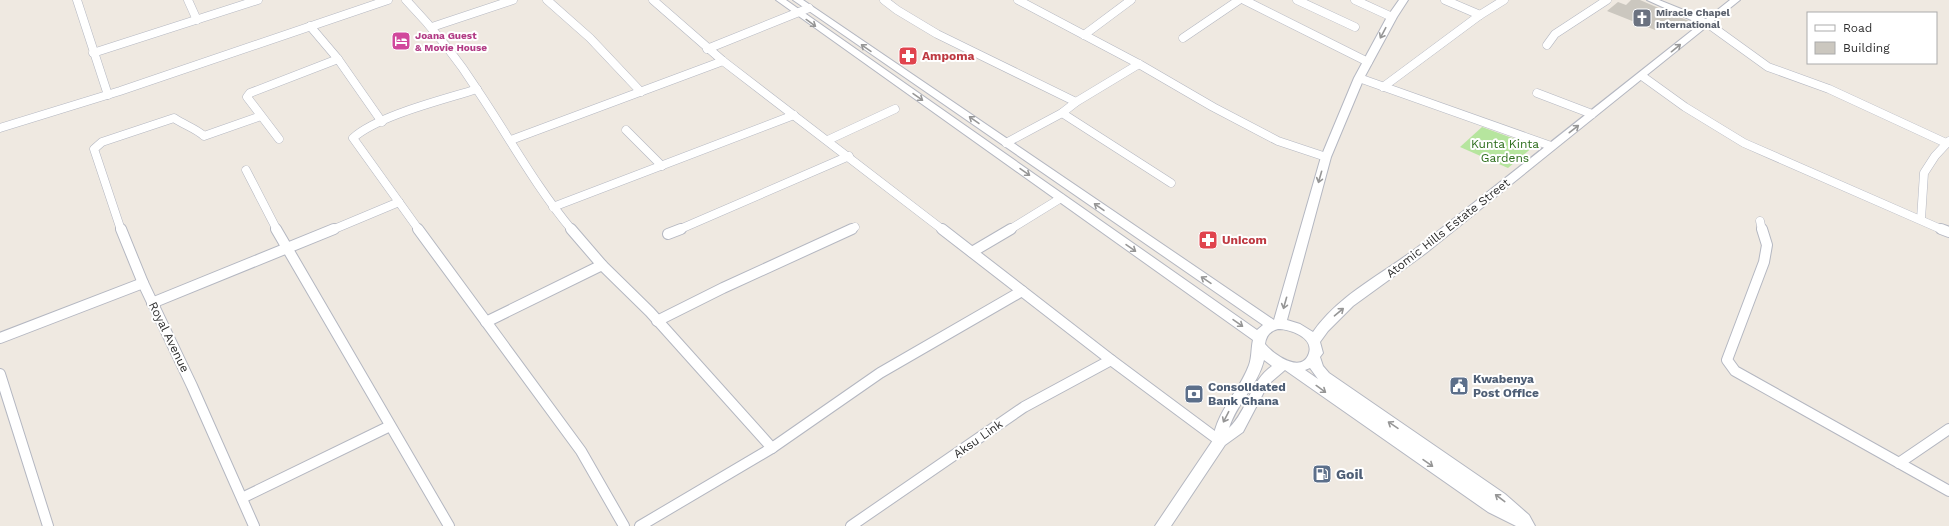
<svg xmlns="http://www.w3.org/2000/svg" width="1949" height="526" font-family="'Work Sans',sans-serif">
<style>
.green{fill:#b6e59e}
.building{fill:#cbc7bf}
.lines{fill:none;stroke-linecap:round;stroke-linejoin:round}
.street-far1-casing{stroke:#b4b7c1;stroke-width:9}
.street-casing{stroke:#b4b7c1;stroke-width:12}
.secondary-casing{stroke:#b4b7c1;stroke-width:2}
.street-far1{stroke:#fff;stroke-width:8}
.street{stroke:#fff;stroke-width:10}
.secondary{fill:#fff;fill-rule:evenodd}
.oneway{stroke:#969696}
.labels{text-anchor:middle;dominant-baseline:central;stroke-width:4;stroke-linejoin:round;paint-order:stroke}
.far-worship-label{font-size:10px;font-weight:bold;fill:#5b616d;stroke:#fff;text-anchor:start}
.far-hotel-label{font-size:10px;font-weight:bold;fill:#b23c85;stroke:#fff;text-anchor:start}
.health-label{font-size:12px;font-weight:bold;fill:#be3a42;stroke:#fff;text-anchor:start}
.park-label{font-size:12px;fill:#2c6e1b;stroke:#fff}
.street-label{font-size:12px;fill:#2e2e2e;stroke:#fff}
.service-label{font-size:12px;font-weight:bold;fill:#4e5e75;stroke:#fff;text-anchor:start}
.near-service-label{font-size:14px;font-weight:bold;fill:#4e5e75;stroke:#fff;text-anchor:start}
</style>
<rect width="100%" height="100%" fill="#efe9e1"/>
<path class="green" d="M1482 127 1534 146 1508 168 1460 147Z"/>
<path class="building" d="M1631 0H1640L1689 21 1677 25 1667 21 1655 30 1607 11 1618 2 1626 5Z"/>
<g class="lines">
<g class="street-far1-casing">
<g id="street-far1">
<path d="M77 0 108 95"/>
<path d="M188 0 197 20"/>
<path d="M406 0C433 28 457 58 478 91 509 137 536 187 572 230"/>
<path d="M547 0 590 38 641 92"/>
<path d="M653 0 723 61 943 230"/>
<path d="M884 0 897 10 937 34 1076 102"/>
<path d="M1018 0 1139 64 1213 107 1278 141 1326 157"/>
<path d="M1244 0 1368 62"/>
<path d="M1297 0 1355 27"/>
<path d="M1355 0 1392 17"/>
<path d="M1445 0 1480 15"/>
<path d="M1707 23 1768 67 1829 89 1946 143"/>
<path d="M310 26 338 59 382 122"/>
<path d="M432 27 513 0"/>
<path d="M1084 35 1131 0"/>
<path d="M1183 38 1239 0"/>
<path d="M1547 45 1555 34 1607 0"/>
<path d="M707 49 809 8"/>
<path d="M93 53 258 0"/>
<path d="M1642 76 1685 107 1744 143 1943 230"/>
<path d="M1359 78 1551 146"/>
<path d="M1383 87 1480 15 1504 0"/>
<path d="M1537 93 1592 114"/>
<path d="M1062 113 1171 183"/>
<path d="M0 128 120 91 388 0"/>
<path d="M626 130 662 166"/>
<path d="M279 139 247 97 250 93 338 59"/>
<path d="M511 140 723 61"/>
<path d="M828 140 895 109"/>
<path d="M1006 143 1062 113 1076 102 1139 64"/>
<path d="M246 170 277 230"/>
<path d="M553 207 794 115"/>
<path d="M1921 219 1924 173 1935 156 1949 141"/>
<path d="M1760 221 1762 230"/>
<path d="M121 230 94 149 102 142 174 118C184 125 195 128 204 136L261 116"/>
<path d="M332 230 399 202"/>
<path d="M419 230 353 138C379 115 443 100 477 89"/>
<path d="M678 230 849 156"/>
<path d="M850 230 855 227"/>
<path d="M1009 230 1061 198"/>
</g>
</g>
<g class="street-casing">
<g id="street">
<path d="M121 229 143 283 192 386 254 526"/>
<path d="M276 229 449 526"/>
<path d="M418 229 581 451 624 526"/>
<path d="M571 229 602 265 650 312 772 448"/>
<path d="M942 229 1111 360 1220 441"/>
<path d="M1762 229 1767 245 1764 262 1727 360 1735 371 1949 491"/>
<path d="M1941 229 1949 232"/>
<path d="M668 234 681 229"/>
<path d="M972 252 1011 229"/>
<path d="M152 303 334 229"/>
<path d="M657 321 723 288 852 229"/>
<path d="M486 322 602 265"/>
<path d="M0 338 143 283"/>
<path d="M0 374 48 526"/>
<path d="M1899 463 1949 429"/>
<path d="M242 498 390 426"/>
<path d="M640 526 772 448 880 373 1022 291"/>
<path d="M851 526 1024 407 1111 360"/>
</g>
</g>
<g class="secondary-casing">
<path id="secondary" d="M776 0H786L1257 330 1263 325 793 0H803L1274 320 1321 157 1354 78 1387 17 1399 0H1408L1397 17 1364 78 1331 157 1287 320 1300 324 1313 332C1340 293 1387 272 1423 243 1516 170 1608 97 1700 24L1647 0H1659L1706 19 1730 0H1740L1426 253 1353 306 1328 331 1320 342 1323 353 1320 357 1323 366 1329 373 1505 494 1529 515 1535 526H1516L1488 512 1285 370 1271 382 1265 390 1243 432 1225 445 1171 526H1155L1213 440C1217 410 1239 392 1249 365 1252 357 1251 348 1253 340ZM1278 329C1289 329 1314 337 1309 353 1302 375 1273 354 1265 344 1266 336 1270 331 1278 329ZM1264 360 1272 366C1250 381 1248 410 1229 428 1237 403 1258 385 1264 360ZM1310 368 1318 379 1305 370Z"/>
</g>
<use href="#street-far1" class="street-far1"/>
<use href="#street" class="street"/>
<use href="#secondary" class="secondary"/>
</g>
<defs><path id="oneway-shaft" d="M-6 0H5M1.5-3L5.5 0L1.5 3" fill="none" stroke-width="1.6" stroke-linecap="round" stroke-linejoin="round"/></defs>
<g class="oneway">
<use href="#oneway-shaft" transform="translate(811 23) rotate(36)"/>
<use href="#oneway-shaft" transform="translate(1383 33) rotate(118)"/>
<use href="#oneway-shaft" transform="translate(866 48) rotate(-145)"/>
<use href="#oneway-shaft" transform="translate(1676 48) rotate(-39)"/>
<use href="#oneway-shaft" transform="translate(918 97) rotate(35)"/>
<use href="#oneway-shaft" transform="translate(974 120) rotate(-145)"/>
<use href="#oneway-shaft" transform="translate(1574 129) rotate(-38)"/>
<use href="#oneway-shaft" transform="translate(1025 172) rotate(35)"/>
<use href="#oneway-shaft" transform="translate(1320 177) rotate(106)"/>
<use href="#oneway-shaft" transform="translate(1099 207) rotate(-145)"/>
<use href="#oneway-shaft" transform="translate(1131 248) rotate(35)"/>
<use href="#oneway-shaft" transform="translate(1206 280) rotate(-146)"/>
<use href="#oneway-shaft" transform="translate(1285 303) rotate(106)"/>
<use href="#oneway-shaft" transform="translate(1339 312) rotate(-40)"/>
<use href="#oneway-shaft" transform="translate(1238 323) rotate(35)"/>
<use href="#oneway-shaft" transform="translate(1321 389) rotate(36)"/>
<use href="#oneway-shaft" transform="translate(1226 417) rotate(117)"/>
<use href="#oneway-shaft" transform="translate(1393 425) rotate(-146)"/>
<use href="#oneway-shaft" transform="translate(1428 463) rotate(35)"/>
<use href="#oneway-shaft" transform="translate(1500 498) rotate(-143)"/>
</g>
<defs>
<g id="church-square" transform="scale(1)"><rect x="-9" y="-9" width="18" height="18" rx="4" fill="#6b7280" stroke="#fff"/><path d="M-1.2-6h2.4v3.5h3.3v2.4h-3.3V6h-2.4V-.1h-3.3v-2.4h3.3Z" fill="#fff"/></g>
<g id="hotel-square" transform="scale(1)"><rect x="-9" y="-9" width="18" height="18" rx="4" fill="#d1479c" stroke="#fff"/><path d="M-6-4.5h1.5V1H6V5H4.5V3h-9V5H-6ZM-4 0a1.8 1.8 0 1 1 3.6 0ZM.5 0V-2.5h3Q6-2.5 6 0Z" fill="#fff"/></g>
<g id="pharmacy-square" transform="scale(1)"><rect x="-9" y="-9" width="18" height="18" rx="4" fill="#e0444e" stroke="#fff"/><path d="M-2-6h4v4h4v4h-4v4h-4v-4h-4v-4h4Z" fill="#fff"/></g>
<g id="civic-square" transform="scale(1)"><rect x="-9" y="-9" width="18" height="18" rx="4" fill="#5c6f8a" stroke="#fff"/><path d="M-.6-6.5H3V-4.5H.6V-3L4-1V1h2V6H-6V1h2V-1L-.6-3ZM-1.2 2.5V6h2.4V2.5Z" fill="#fff"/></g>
<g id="bank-square" transform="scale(1)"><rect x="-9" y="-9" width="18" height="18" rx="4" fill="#5c6f8a" stroke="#fff"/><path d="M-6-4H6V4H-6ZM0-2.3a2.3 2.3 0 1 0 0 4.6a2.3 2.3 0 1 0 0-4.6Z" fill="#fff"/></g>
<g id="fuel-square" transform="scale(1)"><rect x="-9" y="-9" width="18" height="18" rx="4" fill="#5c6f8a" stroke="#fff"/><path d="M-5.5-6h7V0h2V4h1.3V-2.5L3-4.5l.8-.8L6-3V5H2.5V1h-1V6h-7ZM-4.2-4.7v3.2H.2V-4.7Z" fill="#fff"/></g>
</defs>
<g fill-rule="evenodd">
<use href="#church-square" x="1642" y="18"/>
<use href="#hotel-square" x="401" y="41"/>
<use href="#pharmacy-square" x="908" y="56"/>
<use href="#pharmacy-square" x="1208" y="240"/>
<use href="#civic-square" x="1459" y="386"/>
<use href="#bank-square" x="1194" y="394"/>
<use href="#fuel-square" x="1322" y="474"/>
</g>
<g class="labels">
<g class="far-worship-label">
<text x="1656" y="12">Miracle Chapel<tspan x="1656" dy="12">International</tspan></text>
</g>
<g class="far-hotel-label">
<text x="415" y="35">Joana Guest<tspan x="415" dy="12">&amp; Movie House</tspan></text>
</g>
<g class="health-label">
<text x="922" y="56">Ampoma</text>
<text x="1222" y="240">Unicom</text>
</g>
<g class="park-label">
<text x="1505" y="144">Kunta Kinta<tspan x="1505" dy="14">Gardens</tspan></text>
</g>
<g class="street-label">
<text transform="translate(1448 228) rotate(-38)">Atomic Hills Estate Street</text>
<text transform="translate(169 337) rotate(64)">Royal Avenue</text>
<text transform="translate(978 439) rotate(-35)">Aksu Link</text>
</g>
<g class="service-label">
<text x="1473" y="379">Kwabenya<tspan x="1473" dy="14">Post Office</tspan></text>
<text x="1208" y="387">Consolidated<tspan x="1208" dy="14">Bank Ghana</tspan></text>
</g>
<g class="near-service-label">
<text x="1336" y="474">Goil</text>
</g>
</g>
<rect x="1807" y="12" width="130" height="52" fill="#ffffff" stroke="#ababab"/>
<rect x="1815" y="25" width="20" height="6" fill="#ffffff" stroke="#ababab"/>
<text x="1843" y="32" font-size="12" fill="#2e2e2e">Road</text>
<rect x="1815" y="42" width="20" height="12" fill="#cbc7bf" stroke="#ababab"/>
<text x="1843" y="52" font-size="12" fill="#2e2e2e">Building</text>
</svg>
